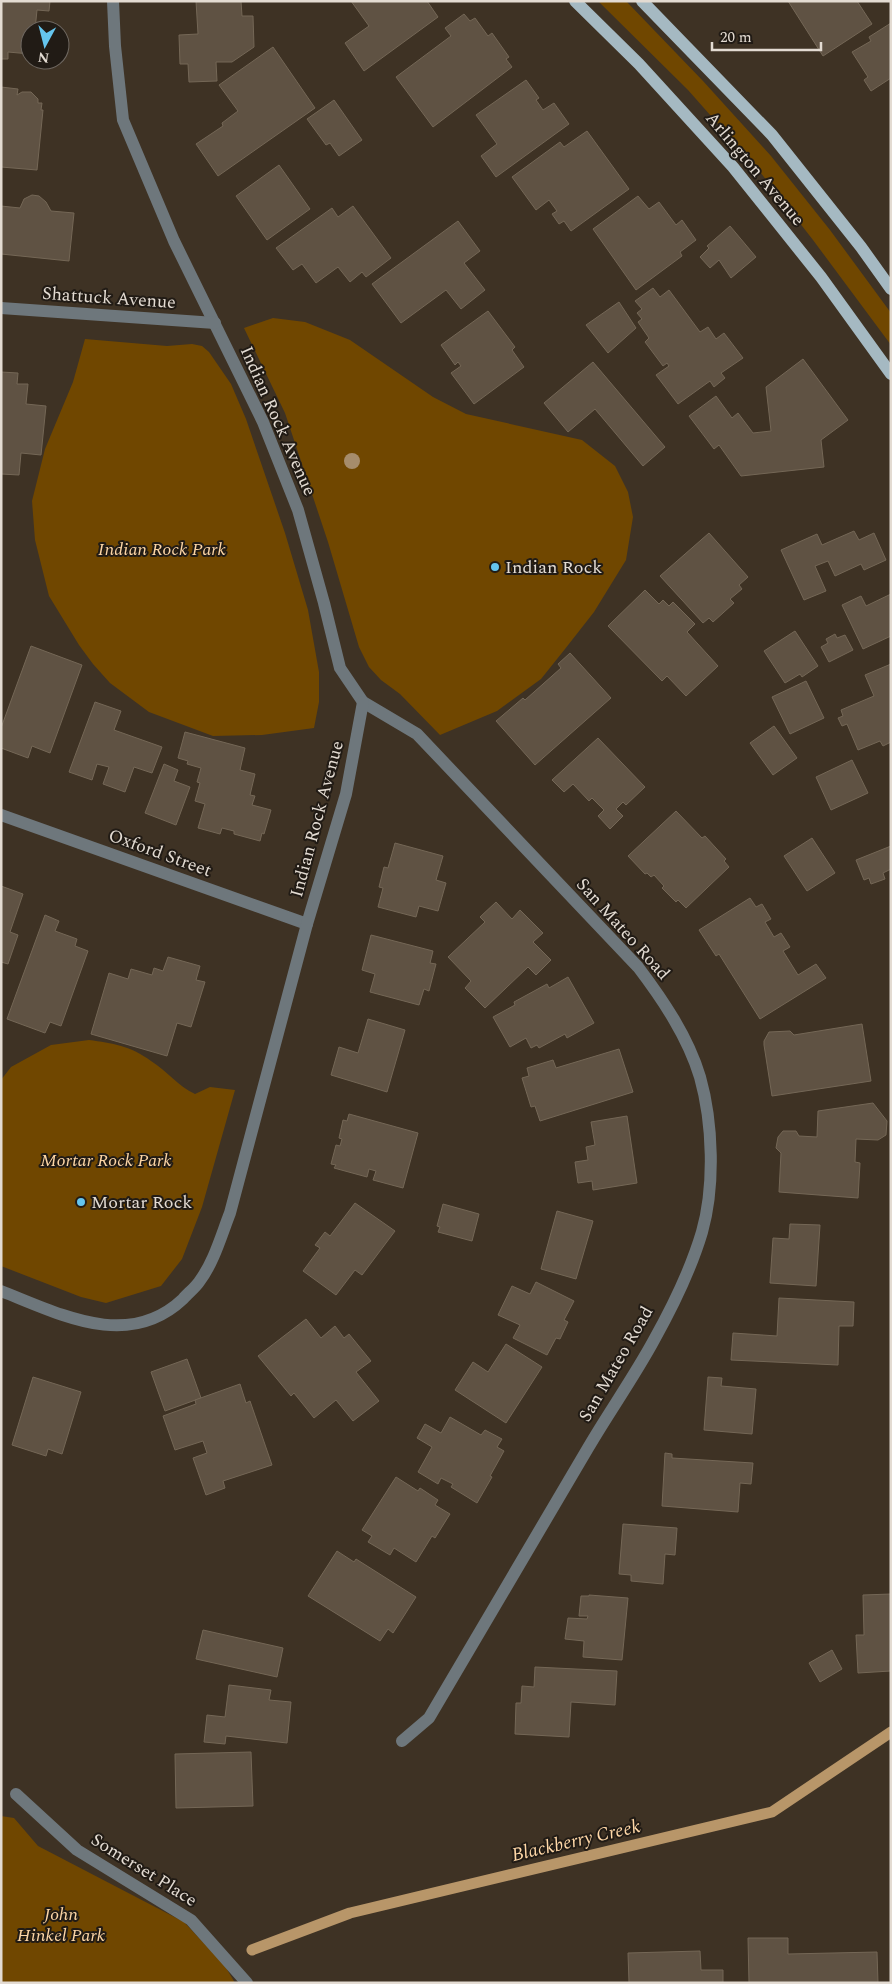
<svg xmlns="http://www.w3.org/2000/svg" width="892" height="1984" font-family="Spectral,serif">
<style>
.green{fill:#704700}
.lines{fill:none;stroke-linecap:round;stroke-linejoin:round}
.stream{stroke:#b89669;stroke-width:11}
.building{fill:#5f5243;stroke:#746756}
.minor{stroke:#6e777c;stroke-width:12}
.major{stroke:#a5b9c2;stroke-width:12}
.tree{fill:#a68c6b}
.poi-dot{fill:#65c5ee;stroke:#211b15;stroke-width:2}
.labels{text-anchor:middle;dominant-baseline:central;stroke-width:4;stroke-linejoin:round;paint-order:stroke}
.street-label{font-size:18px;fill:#e3dbd2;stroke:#211b15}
.park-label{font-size:18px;font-style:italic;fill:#fcd5a5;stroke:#211b15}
.poi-label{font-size:18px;fill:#e3dbd2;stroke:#211b15;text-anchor:start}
.water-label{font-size:19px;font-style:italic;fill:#ffd8a8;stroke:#211b15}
</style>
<rect width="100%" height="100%" fill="#3e3224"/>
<g class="green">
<path d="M598 1H626L703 81 771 156 830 230 891 313V345L813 240 757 168 688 90Z"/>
<path d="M273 318 305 322 350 340 433 397 466 414 582 440 615 466 628 492 633 517 626 560 594 612 565 649 541 679 497 711 440 735 400 694 381 680 369 667 359 647 328 542 285 413 244 328Z"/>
<path d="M85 339 167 346 192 344 202 346 209 352 231 384 246 419 285 533 308 610 319 672V702L314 728 262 735 213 736 149 712 110 683 93 664 79 645 49 596 35 540 32 501 45 449 73 382Z"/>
<path d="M89 1040C112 1043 131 1046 151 1061 167 1071 178 1086 195 1094L210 1087 235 1090 202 1207 182 1259 161 1286 106 1303 81 1297 1 1266V1080L11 1067 51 1045Z"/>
<path d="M1 1816 14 1818 38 1846 184 1922 225 1966 235 1983H1Z"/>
</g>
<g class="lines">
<path class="stream" d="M252 1950 350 1913 772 1812 891 1732"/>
</g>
<g class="building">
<path d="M1 1H50L49 11 37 10 35 30H30V54L8 52V59H1Z"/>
<path d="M196 1H241L242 16H253L254 47 232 62H216L217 81 189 82 188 64H180L179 35 198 34Z"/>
<path d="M351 1H427L438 17 364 71 345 43 369 26Z"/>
<path d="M788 1H857L872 24 823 56Z"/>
<path d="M464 14 470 21 475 18 488 36 492 33 509 57 506 59 512 67 433 127 396 77 451 36 445 28Z"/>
<path d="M891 23V78L871 91 864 80 868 77 852 52 871 41 869 37Z"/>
<path d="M273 47 315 108 218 176 196 144 223 126 222 123 238 111 219 85Z"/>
<path d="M526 80 539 98 536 100 543 110 554 103 569 124 496 177 481 156 497 144 476 115Z"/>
<path d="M1 87 18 89 17 95 22 92H31L38 99V103H42L41 110H43L37 170 1 167Z"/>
<path d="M334 100 362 140 339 156 330 143 326 145 307 119Z"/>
<path d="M587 131 629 189 571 231 564 221 559 224 552 214 557 211 549 200 536 210 512 177 560 142 564 147Z"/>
<path d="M279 165 310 209 267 240 236 196Z"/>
<path d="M32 195 39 196 46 202 51 211 74 213 69 261 1 254V206L20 208 24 199Z"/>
<path d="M638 196 649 209 659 202 676 225 682 220 696 240 680 252 682 256 636 290 593 229Z"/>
<path d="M353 206 391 258 366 277 362 272 350 282 338 267 316 283 302 264 293 270 276 248 332 208 338 217Z"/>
<path d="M458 221 480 251 464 263 485 290 461 309 446 290 401 323 372 284Z"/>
<path d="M730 226 756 257 731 278 719 260 710 268 700 257 709 248 707 246Z"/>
<path d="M653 288 660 297 669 290 700 332 708 327 716 339 724 333 743 358 721 373 725 378 714 387 710 381 678 404 656 375 669 366 667 363 663 366 645 342 649 338 638 322 642 319 637 313 642 309 635 301Z"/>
<path d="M619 302 636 328 608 353 586 325Z"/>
<path d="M488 311 515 347 512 350 524 367 474 404 451 373 461 366 458 362 455 365 441 345Z"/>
<path d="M803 359 848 420 821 440 824 467 741 476 719 445 714 449 689 416 716 396 732 418 738 413 753 433 771 431 766 387Z"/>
<path d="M593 362 665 447 643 466 595 409 568 432 544 403Z"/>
<path d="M1 372 18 373 17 384H28L26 404 46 406 41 455 21 453 19 475 1 474Z"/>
<path d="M854 531 859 540 874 533 886 560 864 570 861 564 835 576 828 561 815 566 826 591 804 600 781 550 817 534 822 545Z"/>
<path d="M709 533 748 577 739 585 742 589 730 599 734 603 713 622 709 618 703 623 660 576Z"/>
<path d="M645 590 659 604 663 600 669 606 673 602 695 624 687 632 718 666 686 696 667 676 662 681 608 626Z"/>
<path d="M891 594V636L863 649 842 605 861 596 866 606Z"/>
<path d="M795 631 818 666 802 677 800 674 785 683 764 651Z"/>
<path d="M835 634 837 638 845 635 853 650 829 662 821 647 828 643 826 639Z"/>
<path d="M31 646 82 665 50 753 32 746 28 758 1 748V728Z"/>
<path d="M570 653 611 698 535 765 496 721 523 698 525 700 561 668 558 664Z"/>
<path d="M891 664V742L883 746 880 741 858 750 847 724 842 726 838 718 843 716 841 710 874 696 865 675Z"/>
<path d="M806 681 824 718 790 734 772 697Z"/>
<path d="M95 702 121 711 114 730 162 747 152 773 134 767 125 792 103 784 109 767 97 764 92 780 69 772Z"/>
<path d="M774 726 797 758 773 775 750 743Z"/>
<path d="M185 732 245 748 240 770 255 774 250 795 255 796 252 805 271 810 264 834 262 833 260 841 234 834V831L222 828 220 834 198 828 205 804 195 801 200 783 197 782 201 768 187 764 188 761 178 758Z"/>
<path d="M598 738 645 787 626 805 623 802 616 809 623 816 610 829 598 816 604 810 592 798 589 801 573 784 564 792 552 780Z"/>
<path d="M852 760 868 793 831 810 816 777Z"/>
<path d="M164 764 178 770 174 781 190 787 176 825 145 813Z"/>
<path d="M676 811 702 838 705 836 726 859 724 861 729 867 686 908 678 900 676 902 662 888 664 886 654 875 651 877 647 873 645 874 628 856Z"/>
<path d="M812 838 835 873 807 891 784 856Z"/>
<path d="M395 843 443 856 436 880 446 883 438 911 419 906 416 917 378 907 383 888 379 887 384 867 388 868Z"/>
<path d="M891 846V869L883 873 885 879 871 884 869 878 864 880 856 860Z"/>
<path d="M1 886 23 894 10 932 18 935 8 964 1 962Z"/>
<path d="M750 898 756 907 762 904 771 919 765 922 774 937 781 933 790 947 783 951 798 975 816 964 826 978 760 1019 719 954 716 956 699 930Z"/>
<path d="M496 902 512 919 520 910 543 933 533 942 551 960 536 975 528 967 485 1008 465 988 471 981 448 957 485 922 480 917Z"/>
<path d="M45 915 59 921 55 931 77 939 75 946 88 951 61 1026 50 1022 45 1033 7 1019Z"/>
<path d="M371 935 433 951 430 963 436 964 429 991 424 989 419 1005 370 992 375 974 362 970Z"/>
<path d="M168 957 200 966 196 980 205 982 191 1027 177 1023 167 1056 91 1034 109 973 128 979 131 969 152 975 154 968 163 971Z"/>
<path d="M568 977 594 1023 567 1038 565 1034 539 1048 537 1045 531 1048 526 1038 510 1047 493 1017 515 1005 514 1002 547 984 549 988Z"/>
<path d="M368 1019 405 1030 387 1092 331 1075 339 1047 358 1053Z"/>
<path d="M862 1024 871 1081 772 1096 764 1045V1041L769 1032 790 1031 794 1035Z"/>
<path d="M619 1049 633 1092 540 1121 535 1106 531 1107 522 1078 529 1076 527 1068 553 1060 556 1068Z"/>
<path d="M873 1103 887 1121 886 1135 878 1140 856 1139 855 1162 860 1163 858 1198 779 1192 781 1153 776 1148 778 1137 783 1131H796L799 1136 817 1137 818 1111Z"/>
<path d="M349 1114 418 1133 403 1188 373 1180 376 1171 369 1169 367 1177 334 1168 336 1165 331 1164 336 1145 340 1146 342 1139 339 1138 343 1120 347 1121Z"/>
<path d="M627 1116 637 1183 593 1190 592 1181 578 1183 575 1162 588 1160 586 1147 595 1145 591 1122Z"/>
<path d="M355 1203 395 1231 362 1275 355 1270 336 1295 303 1271 320 1248 315 1245 325 1232 330 1236Z"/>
<path d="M443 1204 479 1214 472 1241 438 1232 440 1227 437 1226Z"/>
<path d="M557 1211 593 1221 576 1279 541 1269Z"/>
<path d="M790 1224 820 1225 816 1286 770 1283 773 1238 789 1239Z"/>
<path d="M536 1282 574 1301 564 1320 568 1322 560 1339 556 1338 547 1355 513 1338 520 1325 498 1315 512 1286 530 1294Z"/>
<path d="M779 1298 854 1302 853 1326H839L838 1365 731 1360 733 1333 777 1336Z"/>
<path d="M306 1319 321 1338 335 1326 344 1338 349 1334 371 1361 356 1372 379 1401 353 1421 336 1400 314 1418 294 1393 291 1396 258 1356Z"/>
<path d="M506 1344 542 1367 506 1423 455 1390 473 1362 488 1372Z"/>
<path d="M187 1359 201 1398 165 1411 151 1372Z"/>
<path d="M33 1377 81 1392 62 1454 48 1449 46 1456 12 1445Z"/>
<path d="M708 1377 722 1378 721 1386 756 1389 752 1434 704 1430Z"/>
<path d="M240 1384 246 1403 250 1401 272 1465 223 1481 225 1488 206 1495 193 1458 207 1453 203 1441 175 1450 163 1416 196 1404 195 1400Z"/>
<path d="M450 1417 481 1435 485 1430 502 1439 497 1447 504 1451 490 1476 492 1477 477 1503 451 1487 453 1484 441 1478 438 1484 418 1472 432 1447 417 1438 425 1424 441 1433Z"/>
<path d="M665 1453 672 1454V1458L753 1463 751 1484 740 1483 738 1512 662 1506Z"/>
<path d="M396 1477 418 1491 420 1488 438 1500 435 1505 450 1514 435 1538 432 1536 416 1562 394 1548 390 1555 368 1542 372 1536 362 1530Z"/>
<path d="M623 1524 677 1528 675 1555 665 1554 663 1584 631 1581V1575L619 1574Z"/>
<path d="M337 1551 354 1562 356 1559 416 1597 393 1633 388 1629 380 1641 308 1596Z"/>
<path d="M891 1594V1671L858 1673 856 1635H864L863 1595Z"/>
<path d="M589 1595 628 1598 622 1660 583 1657 584 1641 565 1639 568 1618 587 1619 588 1616H579L581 1596H589Z"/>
<path d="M203 1630 283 1648 277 1677 196 1659Z"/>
<path d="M832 1650 842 1669 820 1682 809 1663Z"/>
<path d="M535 1667 617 1671 615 1705 571 1702 569 1737 515 1734 516 1703H521L522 1686 534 1687Z"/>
<path d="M229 1685 271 1690 269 1700 291 1702 287 1743 226 1736 225 1744 204 1742 207 1715 225 1717Z"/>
<path d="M251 1752 253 1806 176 1808 175 1754Z"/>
<path d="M748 1938H788V1954L877 1952 878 1983H749Z"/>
<path d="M700 1951 701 1970H723V1983H629L628 1953Z"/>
</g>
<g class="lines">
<g class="minor">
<path d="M113 1 115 46 123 120 174 241 263 422 298 510 324 603 340 668 363 702 417 734 638 967C663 1000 688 1037 700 1077 713 1123 715 1186 702 1232 691 1269 673 1306 654 1340 634 1377 609 1412 588 1448 535 1538 482 1628 429 1718L402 1741"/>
<path d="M1 308 215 323"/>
<path d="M1 815 307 924"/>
<path d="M1 1291C60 1314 128 1351 183 1299 188 1293 195 1288 199 1282 214 1262 221 1236 230 1213L307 924 346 794 363 702"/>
<path d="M16 1794 77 1850 191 1920 247 1983"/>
</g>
<g class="major">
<path d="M575 1 639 64 733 167 821 277 891 374"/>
<path d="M642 1 772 135 861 247 891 289"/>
</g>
</g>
<circle class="tree" cx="352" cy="461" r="8"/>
<g class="poi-dot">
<circle cx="495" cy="567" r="5"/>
<circle cx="81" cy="1202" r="5"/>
</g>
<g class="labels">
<g class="street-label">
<text transform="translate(755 169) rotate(50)">Arlington Avenue</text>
<text transform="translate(109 298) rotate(4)">Shattuck Avenue</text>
<text transform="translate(278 421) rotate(66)">Indian Rock Avenue</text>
<text transform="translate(317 819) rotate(-75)">Indian Rock Avenue</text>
<text transform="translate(160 853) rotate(20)">Oxford Street</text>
<text transform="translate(623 929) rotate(48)">San Mateo Road</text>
<text transform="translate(616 1364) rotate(-60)">San Mateo Road</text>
<text transform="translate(144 1870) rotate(32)">Somerset Place</text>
</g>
<g class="park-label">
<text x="162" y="549">Indian Rock Park</text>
<text x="106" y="1160">Mortar Rock Park</text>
<text x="61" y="1914">John<tspan x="61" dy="21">Hinkel Park</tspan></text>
</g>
<g class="poi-label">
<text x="505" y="567">Indian Rock</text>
<text x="91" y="1202">Mortar Rock</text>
</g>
<g class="water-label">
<text transform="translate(576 1841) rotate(-13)">Blackberry Creek</text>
</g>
</g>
<rect width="892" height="1984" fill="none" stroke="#e3dbd2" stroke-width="5"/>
<g transform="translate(45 45) rotate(187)"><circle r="24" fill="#211b15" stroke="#6f6861"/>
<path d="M0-4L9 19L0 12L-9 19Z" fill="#65c5ee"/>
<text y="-8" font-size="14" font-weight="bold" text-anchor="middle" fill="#e3dbd2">N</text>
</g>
<path d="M712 42v8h109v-8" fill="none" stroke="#e3dbd2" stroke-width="2.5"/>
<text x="720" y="42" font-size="15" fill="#e3dbd2" stroke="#211b15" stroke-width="4" paint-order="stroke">20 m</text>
</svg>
